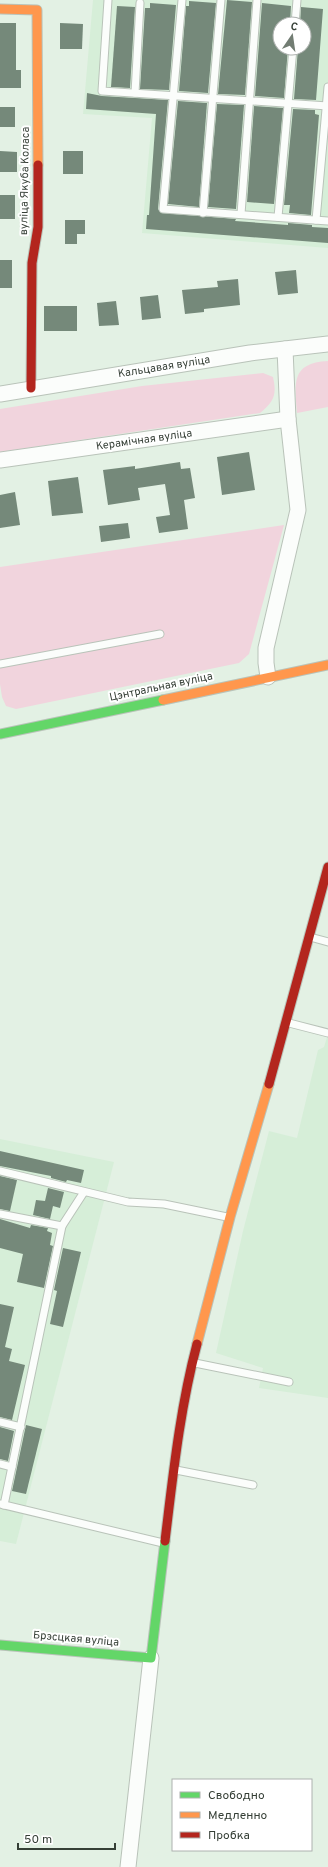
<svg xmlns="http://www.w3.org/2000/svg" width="328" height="1867" font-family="Overpass,sans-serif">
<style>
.built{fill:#d6eed8;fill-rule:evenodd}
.green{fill:#f1d4dd}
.building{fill:#75897a}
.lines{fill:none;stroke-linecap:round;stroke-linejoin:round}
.lane-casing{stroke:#b9c3b9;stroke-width:9}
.street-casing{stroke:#b9c3b9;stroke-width:17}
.fast-casing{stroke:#b9c3b9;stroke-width:11}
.slow-casing{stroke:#b9c3b9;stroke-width:11}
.jam-casing{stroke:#b9c3b9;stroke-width:11}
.lane{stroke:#fbfdfb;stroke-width:7}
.street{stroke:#fbfdfb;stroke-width:15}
.fast{stroke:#63d668;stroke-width:9}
.slow{stroke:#ff974d;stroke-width:9}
.jam{stroke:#b3261e;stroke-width:9}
.labels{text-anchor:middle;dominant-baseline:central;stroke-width:4;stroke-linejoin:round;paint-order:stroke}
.street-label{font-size:11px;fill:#353f36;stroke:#fff}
</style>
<rect width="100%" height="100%" fill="#e3f1e4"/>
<g class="built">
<path d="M93 0H328V248L142 233 152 118 83 114ZM280 24H304V48H280Z"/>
<path d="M328 1034V1398L259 1388 263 1368 216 1353 243 1231 269 1131 297 1138 318 1050 324 1047Z"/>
<path d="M0 1139 114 1162 16 1544 0 1541Z"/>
</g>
<g class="green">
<path d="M328 361V407L297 413C295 384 290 363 328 361Z"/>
<path d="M263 373 273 377C277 395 274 401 260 413L0 452V409L142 386Z"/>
<path d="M284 525 249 654 239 663 16 709 6 706 2 697 0 684V567Z"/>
</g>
<g class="building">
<path d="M227 0 252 2 245 95 218 94Z"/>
<path d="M189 1 216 3 208 93 179 91 186 6H189Z"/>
<path d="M150 3 176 5 169 90 140 89 145 8H150Z"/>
<path d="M262 3 291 6 290 24H280V48H288L284 98 255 96Z"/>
<path d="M117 6 135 7 130 88 111 87Z"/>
<path d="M301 7 323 9 316 100 294 99 298 48H304V24H300Z"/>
<path d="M0 23H16V70H21V88H0Z"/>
<path d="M60 23 83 24 82 49H60Z"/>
<path d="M87 93 102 96 168 100 158 209 161 213 236 219 235 221 288 225V223L312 225V227L328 228V243L146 229 147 215H149L156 114 86 109Z"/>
<path d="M178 101 207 103 199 207 168 204Z"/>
<path d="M217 104 244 105 236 209 208 207Z"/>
<path d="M254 106 283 108 274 204 247 202Z"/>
<rect x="0" y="107" width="15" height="20"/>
<path d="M293 109 315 110V114L319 115 311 215 289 213 290 205H284Z"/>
<path d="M0 151 17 152V172H0Z"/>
<rect x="63" y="151" width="20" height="23"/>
<rect x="0" y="195" width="15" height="24"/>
<path d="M65 220H85V234H77V244H65Z"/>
<rect x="0" y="260" width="12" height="28"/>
<path d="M296 270 298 293 278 295 275 272Z"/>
<path d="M238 279 240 305 204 309V312L185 314 182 290 218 287 217 281Z"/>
<path d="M158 295 161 318 142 320 140 297Z"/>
<path d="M116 301 119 325 99 326 97 303Z"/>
<rect x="44" y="306" width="33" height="25"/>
<path d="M249 452 255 490 222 495 217 457Z"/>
<path d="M180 462 181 469 190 468 195 498 184 500 188 529 159 533 156 517 170 515 165 484 138 488 140 500 108 505 103 470 135 466V469Z"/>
<path d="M78 477 83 513 52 516 48 481Z"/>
<path d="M15 492 20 525 0 528V495Z"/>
<path d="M128 523 130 538 101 542 99 526Z"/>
<path d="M0 1151 84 1170 81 1183 67 1180 66 1182 51 1178V1176L0 1166Z"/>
<path d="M0 1176 17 1180 10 1211 0 1209Z"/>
<path d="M48 1188 64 1192 60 1208 53 1206 50 1219 33 1215 36 1200 45 1201Z"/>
<path d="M0 1219 30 1228 31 1225 48 1228 47 1231 52 1233 50 1245 53 1246 44 1288 17 1282 23 1254 0 1248Z"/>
<path d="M63 1248 81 1252 63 1327 50 1324 57 1291 54 1290Z"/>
<path d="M0 1304 14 1307 5 1347 12 1349 9 1361 25 1365 12 1420 0 1417Z"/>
<path d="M26 1425 42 1429 26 1494 12 1491Z"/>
<path d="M0 1427 14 1431 8 1461 0 1459Z"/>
</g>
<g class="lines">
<g class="lane-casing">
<g id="lane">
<path d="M108 0 102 91 328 106"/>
<path d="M182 0 163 209 328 221"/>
<path d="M295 24 297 0"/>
<path d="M135 93 140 3"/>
<path d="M203 213 221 0"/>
<path d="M241 214 257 0"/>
<path d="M278 217 293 48"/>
<path d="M316 220 328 87"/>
<path d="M0 664 160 634"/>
<path d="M310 937 328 942"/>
<path d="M289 1023 328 1033"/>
<path d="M0 1171 128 1202 164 1204 227 1217"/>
<path d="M0 1214 62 1226 84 1192"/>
<path d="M195 1363 289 1382"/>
<path d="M0 1422 21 1427"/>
<path d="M0 1464 12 1467"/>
<path d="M176 1470 253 1485"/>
<path d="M0 1504 163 1543"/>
<path d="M4 1505 62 1226"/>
</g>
</g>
<g class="street-casing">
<g id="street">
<path d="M0 394 250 353 328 344"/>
<path d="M0 460 288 419"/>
<path d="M268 677 266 663V648L298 510 288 419 285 349"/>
<path d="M128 1867 151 1658"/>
</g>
</g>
<g class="fast-casing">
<g id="fast">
<path d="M0 734 163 700"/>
<path d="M0 1645 151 1658 165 1541"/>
</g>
</g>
<g class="slow-casing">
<g id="slow">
<path d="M0 9 37 10 38 165"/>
<path d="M163 700 328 665"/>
<path d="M197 1344 230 1217 269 1084"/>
</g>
</g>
<g class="jam-casing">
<g id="jam">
<path d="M31 388 32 263 38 227V165"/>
<path d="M269 1084 328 867"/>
<path d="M165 1541C173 1475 180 1408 197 1344"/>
</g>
</g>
<use href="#lane" class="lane"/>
<use href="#street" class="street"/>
<use href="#fast" class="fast"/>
<use href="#slow" class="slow"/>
<use href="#jam" class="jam"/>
</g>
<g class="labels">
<g class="street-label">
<text transform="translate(25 181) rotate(-89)">вуліца Якуба Коласа</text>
<text transform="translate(164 367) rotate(-9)">Кальцавая вуліца</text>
<text transform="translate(144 440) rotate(-8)">Керамічная вуліца</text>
<text transform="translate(161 687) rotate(-12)">Цэнтральная вуліца</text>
<text transform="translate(76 1639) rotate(5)">Брэсцкая вуліца</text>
</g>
</g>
<rect x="172" y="1779" width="140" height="72" fill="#ffffff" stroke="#aeb2af"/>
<rect x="180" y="1792" width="20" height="6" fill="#63d668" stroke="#aeb2af"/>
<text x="208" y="1799" font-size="12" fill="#353f36">Свободно</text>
<rect x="180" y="1812" width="20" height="6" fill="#ff974d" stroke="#aeb2af"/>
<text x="208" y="1819" font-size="12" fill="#353f36">Медленно</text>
<rect x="180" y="1832" width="20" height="6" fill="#b3261e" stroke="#aeb2af"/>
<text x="208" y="1839" font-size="12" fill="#353f36">Пробка</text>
<g transform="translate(292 36) rotate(13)"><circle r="19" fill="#ffffff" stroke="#aeb2af"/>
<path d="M0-3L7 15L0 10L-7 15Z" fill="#727d73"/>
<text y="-6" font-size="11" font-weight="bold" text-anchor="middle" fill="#353f36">С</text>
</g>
<path d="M18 1843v6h97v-6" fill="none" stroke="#353f36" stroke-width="2"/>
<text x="24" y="1843" font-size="12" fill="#353f36" stroke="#ffffff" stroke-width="3" paint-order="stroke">50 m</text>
</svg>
